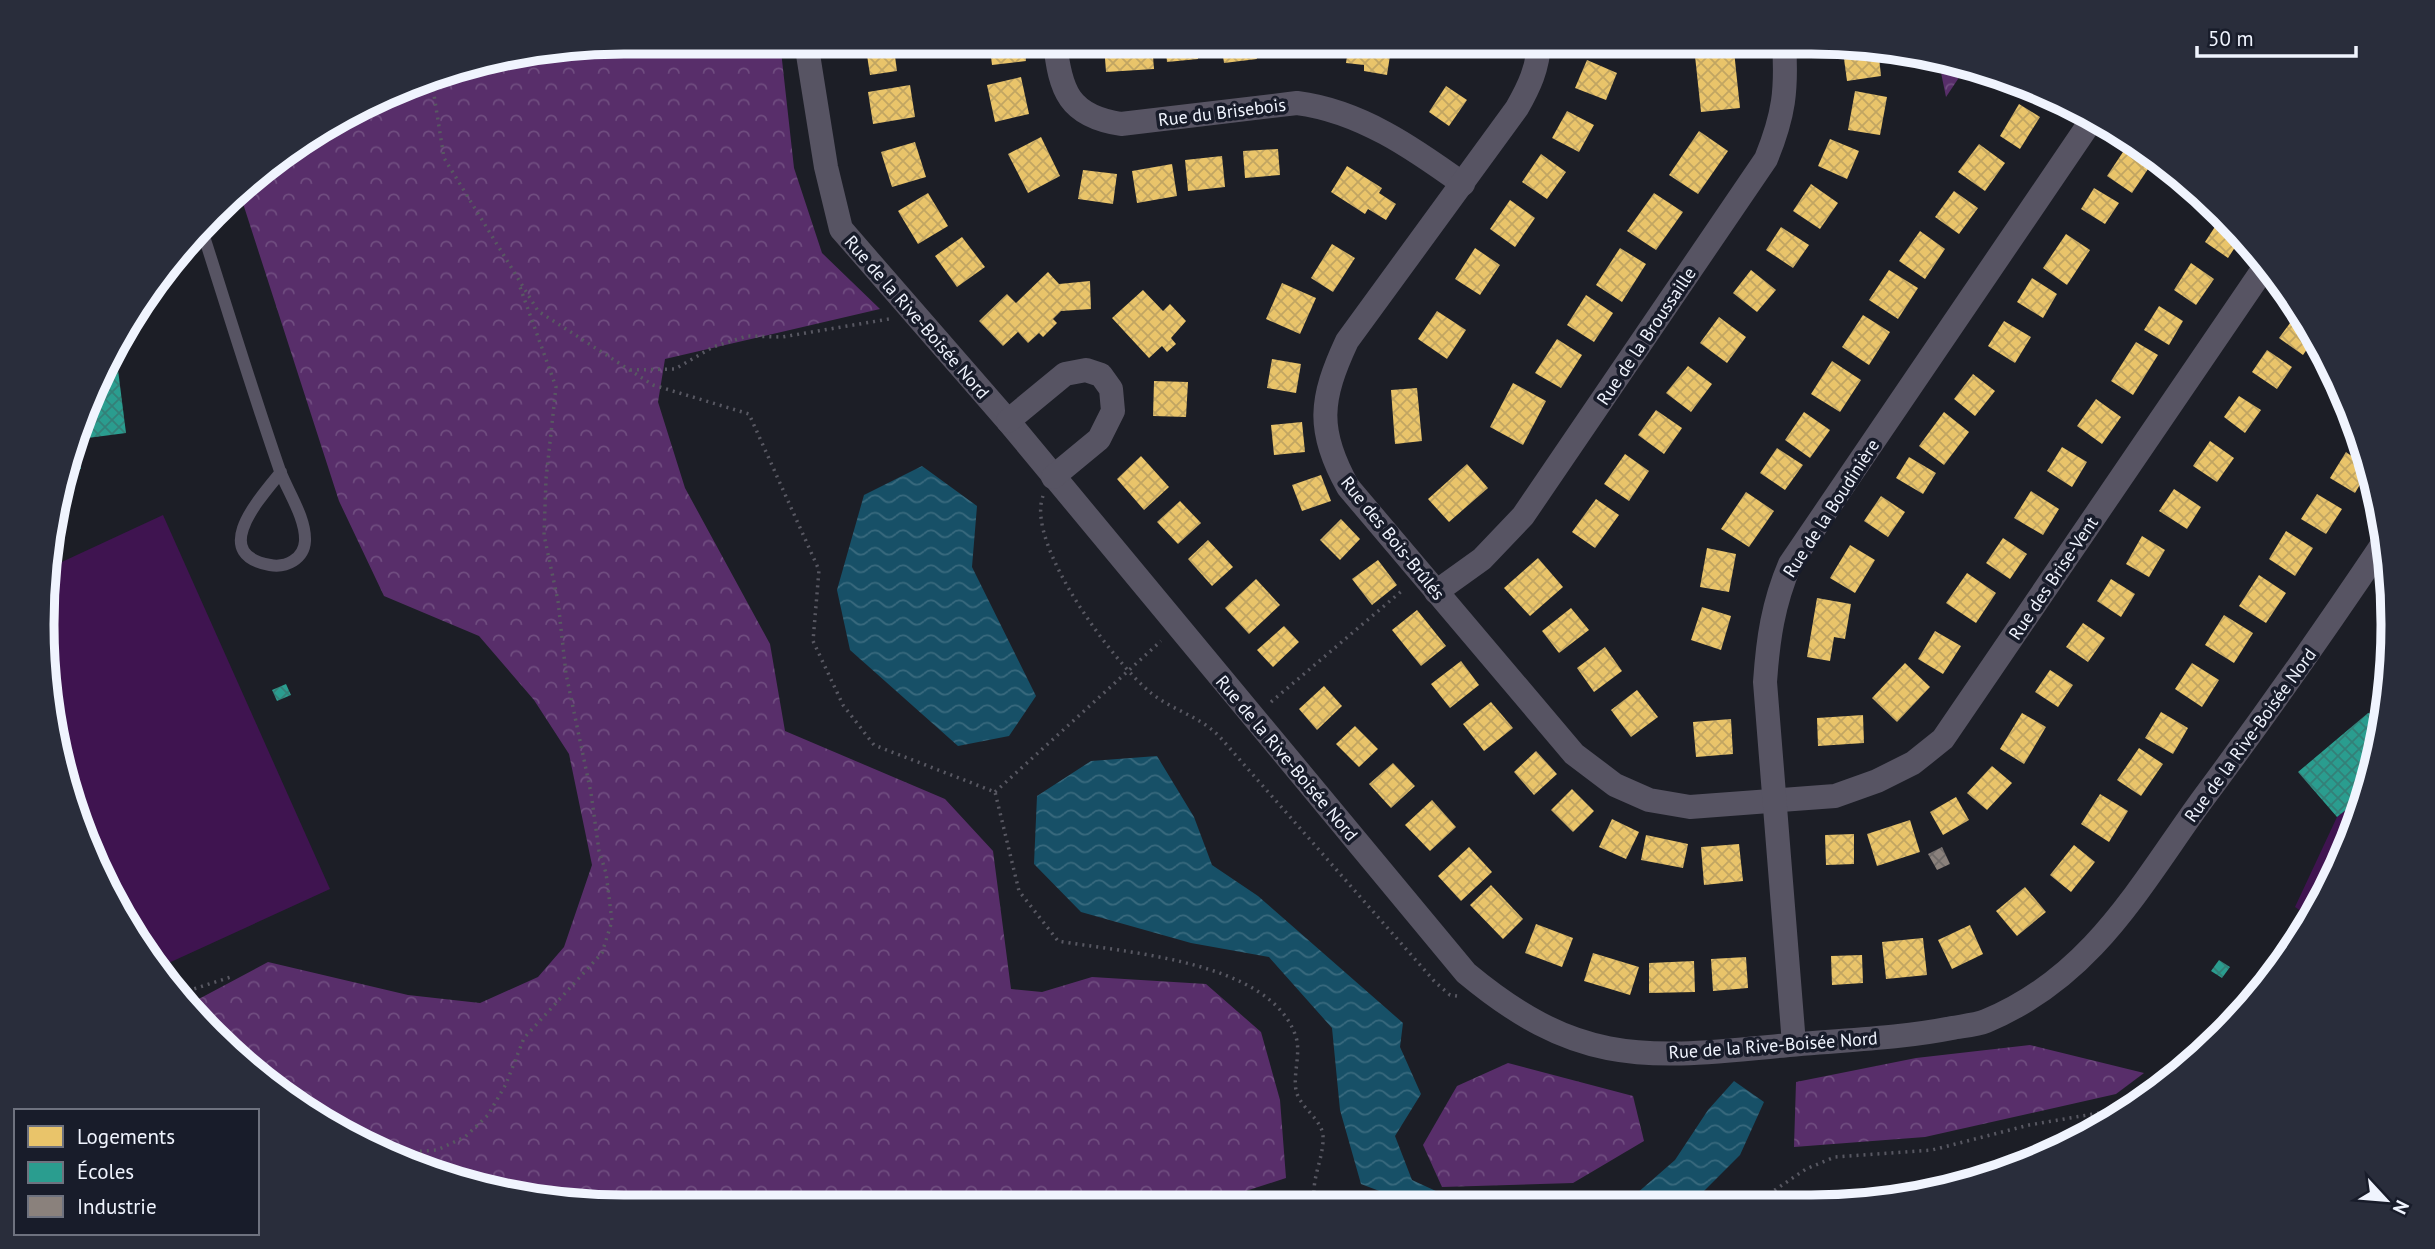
<svg xmlns="http://www.w3.org/2000/svg" width="2435" height="1249" font-family="'PT Sans',sans-serif">
<style>
.green{fill:#3f1450}
.forest{fill:url(#forest-crowns)}
.water{fill:url(#water-waves)}
.homes{fill:url(#homes-cross-hatch)}
.schools{fill:url(#schools-cross-hatch)}
.industry{fill:url(#industry-cross-hatch)}
.lines{fill:none;stroke-linecap:round;stroke-linejoin:round}
.path{stroke:#585862;stroke-width:3.5;stroke-dasharray:2 5;stroke-linecap:butt}
.service{stroke:#575463;stroke-width:12}
.minor{stroke:#575463;stroke-width:24}
.labels{text-anchor:middle;dominant-baseline:central;stroke-width:7;stroke-linejoin:round;paint-order:stroke}
.street-label{font-size:18px;fill:#f0f4fe;stroke:#181c2a}
.rim{fill:none;stroke:#f0f4fe;stroke-width:9}
</style>
<defs>
<pattern id="forest-crowns" width="20" height="18" patternUnits="userSpaceOnUse" patternTransform="scale(1.75)"><rect width="20" height="18" fill="#582e6a"/><path d="M2 6a3 3 0 1 1 6 0M12 15a3 3 0 1 1 6 0" fill="none" stroke="#704d80"/></pattern>
<pattern id="water-waves" width="16" height="10" patternUnits="userSpaceOnUse" patternTransform="scale(1.75)"><rect width="16" height="10" fill="#175067"/><path d="M0 5q4-4 8 0t8 0" fill="none" stroke="#396a7e"/></pattern>
<pattern id="homes-cross-hatch" width="8" height="8" patternUnits="userSpaceOnUse" patternTransform="scale(1.75)"><rect width="8" height="8" fill="#e9c46a"/><path d="M0 0l8 8M0 8l8-8" fill="none" stroke="#c1a562"/></pattern>
<pattern id="schools-cross-hatch" width="8" height="8" patternUnits="userSpaceOnUse" patternTransform="scale(1.75)"><rect width="8" height="8" fill="#2a9d8f"/><path d="M0 0l8 8M0 8l8-8" fill="none" stroke="#348078"/></pattern>
<pattern id="industry-cross-hatch" width="8" height="8" patternUnits="userSpaceOnUse" patternTransform="scale(1.75)"><rect width="8" height="8" fill="#8a817c"/><path d="M0 0l8 8M0 8l8-8" fill="none" stroke="#706b69"/></pattern>
</defs>
<rect width="100%" height="100%" fill="#1c1e26"/>
<g class="green">
<path d="M163 515 330 889 162 966 141 937 73 786 47 700 51 567Z"/>
<path d="M2367 793 2333 882 2310 917 2295 907 2337 817Z"/>
</g>
<g class="forest">
<path d="M625 42H780L794 168 822 253 880 309 665 359 658 402 685 488 770 644 785 731 945 799 993 851 1011 989 1042 992 1092 977 1206 984 1261 1032 1280 1100 1286 1178 1224 1198 1221 1204 587 1206 474 1187 367 1147 212 1036 187 1001H195L268 962 408 995 480 1003 538 977 564 947 592 865 569 754 534 700 479 636 384 596 339 501 239 191 270 163 437 73Z"/>
<path d="M1938 58 1968 64 1946 97Z"/>
<path d="M2030 1045 2144 1073 2116 1094 1925 1137 1794 1147 1796 1082 1916 1058Z"/>
<path d="M1508 1063 1633 1096 1644 1141 1573 1183 1442 1187 1423 1145 1457 1086Z"/>
</g>
<g class="water">
<path d="M922 466 977 506 972 567 1036 696 1009 736 958 746 850 650 837 590 864 495Z"/>
<path d="M1157 756 1194 817 1212 865 1258 896 1403 1023 1400 1047 1421 1094 1395 1136 1412 1180 1462 1203H1411L1361 1184 1340 1110 1332 1028 1269 957 1191 943 1081 912 1034 864 1037 796 1091 761Z"/>
<path d="M1734 1081 1764 1102 1740 1155 1692 1203H1518L1628 1201 1675 1160 1708 1110Z"/>
</g>
<g class="homes">
<path d="M865 42H893L897 71 870 75Z"/>
<path d="M989 42H1024L1026 61 992 65Z"/>
<path d="M1152 43 1154 69 1106 72 1104 45Z"/>
<path d="M1165 43H1196L1198 59 1167 62Z"/>
<path d="M1221 43H1255L1257 59 1224 63Z"/>
<path d="M1295 43H1315V56L1295 57Z"/>
<path d="M1349 43H1392L1387 75 1364 71V65L1346 63Z"/>
<path d="M1460 43H1491L1490 53 1460 50Z"/>
<path d="M1848 43 1878 48 1881 76 1847 81 1842 44Z"/>
<path d="M1734 51 1740 108 1701 112 1695 56Z"/>
<path d="M1587 60 1617 73 1606 100 1575 88Z"/>
<path d="M1021 77 1029 114 995 122 987 85Z"/>
<path d="M910 85 915 117 873 124 868 92Z"/>
<path d="M1446 86 1467 100 1449 126 1429 112Z"/>
<path d="M1855 91 1887 97 1880 135 1848 130Z"/>
<path d="M2019 104 2040 117 2020 149 2000 136Z"/>
<path d="M1567 111 1594 125 1579 152 1552 138Z"/>
<path d="M1699 131 1728 151 1698 194 1669 175Z"/>
<path d="M1041 137 1060 176 1028 193 1008 154Z"/>
<path d="M1830 139 1859 151 1847 179 1818 166Z"/>
<path d="M915 142 926 177 892 187 881 152Z"/>
<path d="M2129 143 2154 160 2132 193 2107 176Z"/>
<path d="M1979 144 2005 163 1985 191 1958 172Z"/>
<path d="M1278 149 1280 175 1245 178 1243 151Z"/>
<path d="M1541 154 1566 172 1547 199 1522 182Z"/>
<path d="M1222 156 1225 187 1188 191 1185 160Z"/>
<path d="M1172 164 1177 196 1137 203 1132 171Z"/>
<path d="M1347 166 1382 188 1379 193 1396 204 1386 220 1368 209 1365 214 1331 192Z"/>
<path d="M1083 170 1117 174 1113 204 1078 199Z"/>
<path d="M1811 184 1838 203 1820 229 1793 211Z"/>
<path d="M2094 188 2119 203 2105 224 2081 209Z"/>
<path d="M1954 191 1978 208 1959 234 1935 217Z"/>
<path d="M928 193 948 226 918 244 898 211Z"/>
<path d="M1654 193 1683 212 1656 250 1627 231Z"/>
<path d="M1510 200 1535 218 1515 247 1490 229Z"/>
<path d="M2222 216 2243 235 2228 258 2205 242Z"/>
<path d="M1781 227 1809 245 1793 268 1766 250Z"/>
<path d="M1920 231 1945 249 1925 279 1899 261Z"/>
<path d="M2066 234 2090 250 2067 285 2043 268Z"/>
<path d="M962 237 985 267 957 287 935 256Z"/>
<path d="M1332 244 1355 258 1333 292 1311 278Z"/>
<path d="M1475 248 1500 265 1480 295 1455 279Z"/>
<path d="M1620 248 1646 264 1622 302 1596 285Z"/>
<path d="M2191 263 2214 279 2196 305 2174 290Z"/>
<path d="M1751 270 1776 290 1757 312 1733 293Z"/>
<path d="M1889 270 1918 288 1898 319 1869 300Z"/>
<path d="M1048 272 1059 284 1090 281 1091 309 1061 311 1053 319 1057 323 1043 337 1039 333 1028 343 1018 332 1003 346 979 321 1007 294 1016 303Z"/>
<path d="M2032 278 2057 294 2043 318 2017 302Z"/>
<path d="M1282 283 1316 298 1300 334 1266 319Z"/>
<path d="M1143 290 1163 311 1170 304 1186 321 1171 338 1176 344 1167 352 1162 346 1149 358 1112 318Z"/>
<path d="M1586 295 1613 313 1594 342 1567 325Z"/>
<path d="M2159 306 2183 321 2169 345 2144 330Z"/>
<path d="M1437 311 1466 330 1447 359 1418 339Z"/>
<path d="M2299 311 2316 336 2303 355 2279 338Z"/>
<path d="M1863 315 1890 332 1869 365 1842 347Z"/>
<path d="M1719 317 1746 337 1727 363 1700 343Z"/>
<path d="M2004 321 2031 337 2015 363 1988 346Z"/>
<path d="M1557 339 1582 355 1561 388 1535 373Z"/>
<path d="M2136 342 2158 355 2133 395 2111 381Z"/>
<path d="M2267 350 2292 367 2277 389 2252 372Z"/>
<path d="M1272 359 1301 364 1296 393 1267 388Z"/>
<path d="M1832 361 1861 380 1840 412 1811 394Z"/>
<path d="M1688 366 1712 384 1691 412 1666 393Z"/>
<path d="M1973 374 1995 391 1975 416 1954 399Z"/>
<path d="M1154 381 1188 382 1186 417 1153 416Z"/>
<path d="M1513 383 1546 401 1523 445 1490 427Z"/>
<path d="M1417 388 1422 441 1395 444 1391 390Z"/>
<path d="M2239 396 2261 410 2245 433 2224 417Z"/>
<path d="M2096 399 2121 417 2102 444 2077 426Z"/>
<path d="M1656 410 1682 428 1664 454 1638 435Z"/>
<path d="M1804 412 1830 430 1810 458 1785 440Z"/>
<path d="M1944 412 1969 432 1944 465 1919 446Z"/>
<path d="M1302 422 1305 452 1274 455 1271 425Z"/>
<path d="M2210 441 2234 458 2217 482 2193 466Z"/>
<path d="M2062 447 2087 462 2072 487 2047 471Z"/>
<path d="M1777 448 1803 465 1785 490 1760 473Z"/>
<path d="M2346 452 2369 469 2355 493 2330 478Z"/>
<path d="M1625 454 1649 471 1629 501 1604 484Z"/>
<path d="M1141 456 1169 487 1144 510 1117 479Z"/>
<path d="M1909 457 1936 473 1923 494 1896 478Z"/>
<path d="M1467 464 1488 488 1449 522 1428 499Z"/>
<path d="M1321 475 1331 501 1302 511 1292 485Z"/>
<path d="M2174 489 2201 507 2187 529 2159 511Z"/>
<path d="M2031 491 2059 509 2043 535 2014 518Z"/>
<path d="M1746 492 1774 511 1749 547 1721 529Z"/>
<path d="M2317 494 2342 509 2326 534 2301 519Z"/>
<path d="M1881 496 1905 512 1888 537 1864 521Z"/>
<path d="M1596 499 1619 515 1595 548 1572 532Z"/>
<path d="M1180 501 1201 523 1178 544 1157 522Z"/>
<path d="M1341 519 1360 539 1340 560 1320 540Z"/>
<path d="M2286 531 2313 548 2295 576 2269 559Z"/>
<path d="M2142 536 2165 550 2149 577 2126 564Z"/>
<path d="M2003 538 2027 554 2010 579 1986 563Z"/>
<path d="M1208 540 1233 567 1212 586 1188 559Z"/>
<path d="M1850 545 1875 560 1855 593 1830 578Z"/>
<path d="M1707 548 1736 554 1729 592 1700 587Z"/>
<path d="M1538 558 1563 587 1530 616 1504 588Z"/>
<path d="M1378 560 1397 585 1372 605 1352 579Z"/>
<path d="M1967 573 1996 593 1976 623 1946 603Z"/>
<path d="M2259 575 2286 593 2266 623 2239 606Z"/>
<path d="M1256 579 1280 605 1249 634 1225 608Z"/>
<path d="M2111 579 2135 594 2121 617 2097 601Z"/>
<path d="M1817 598 1851 604 1845 639 1834 637 1830 661 1807 657Z"/>
<path d="M1702 607 1731 616 1721 650 1691 640Z"/>
<path d="M1571 608 1589 630 1559 653 1542 631Z"/>
<path d="M1417 610 1446 646 1421 666 1392 630Z"/>
<path d="M2224 615 2253 633 2234 663 2205 645Z"/>
<path d="M2083 623 2105 638 2088 662 2066 647Z"/>
<path d="M1284 626 1299 642 1273 667 1257 650Z"/>
<path d="M1935 631 1961 646 1943 674 1918 659Z"/>
<path d="M1605 647 1622 671 1594 692 1577 668Z"/>
<path d="M1461 661 1479 685 1450 708 1431 684Z"/>
<path d="M1905 663 1930 687 1897 722 1872 698Z"/>
<path d="M2192 663 2219 680 2202 707 2175 689Z"/>
<path d="M2050 670 2073 685 2058 707 2035 692Z"/>
<path d="M1324 686 1342 706 1317 730 1299 709Z"/>
<path d="M1637 690 1658 717 1631 737 1611 710Z"/>
<path d="M1491 702 1513 728 1484 751 1463 724Z"/>
<path d="M2161 712 2188 728 2173 754 2145 738Z"/>
<path d="M2022 713 2046 727 2024 764 2000 749Z"/>
<path d="M1863 715 1864 743 1818 746 1817 718Z"/>
<path d="M1731 719 1733 754 1696 757 1693 722Z"/>
<path d="M1355 726 1378 749 1359 767 1336 744Z"/>
<path d="M2139 748 2163 764 2141 796 2117 780Z"/>
<path d="M1536 751 1557 774 1534 795 1514 772Z"/>
<path d="M1393 763 1415 786 1391 808 1369 784Z"/>
<path d="M1992 766 2012 783 1987 810 1967 793Z"/>
<path d="M1572 789 1594 811 1573 832 1551 810Z"/>
<path d="M2100 794 2128 811 2109 842 2081 824Z"/>
<path d="M1956 797 1969 820 1943 835 1930 812Z"/>
<path d="M1432 800 1456 827 1430 851 1405 825Z"/>
<path d="M1612 819 1639 832 1626 859 1599 847Z"/>
<path d="M1910 820 1920 852 1877 866 1867 834Z"/>
<path d="M1854 834V864L1826 865 1825 835Z"/>
<path d="M1646 835 1688 844 1683 868 1641 860Z"/>
<path d="M1739 844 1743 881 1704 885 1701 847Z"/>
<path d="M2074 845 2095 862 2071 892 2050 875Z"/>
<path d="M1469 847 1492 872 1461 901 1438 876Z"/>
<path d="M1491 885 1523 919 1503 939 1470 905Z"/>
<path d="M2025 887 2046 912 2017 936 1996 911Z"/>
<path d="M1536 924 1573 938 1562 967 1525 953Z"/>
<path d="M1970 925 1983 954 1952 969 1938 940Z"/>
<path d="M1923 938 1927 975 1886 979 1882 942Z"/>
<path d="M1593 953 1639 967 1630 995 1584 981Z"/>
<path d="M1862 955 1863 983 1832 985 1831 956Z"/>
<path d="M1746 957 1748 988 1713 991 1711 959Z"/>
<path d="M1694 961 1695 992 1649 993V963Z"/>
</g>
<g class="schools">
<path d="M165 270 167 287 152 289Z"/>
<path d="M115 346 126 433 80 439 107 368Z"/>
<path d="M78 445 81 469 68 471 75 453Z"/>
<path d="M286 684 291 695 277 701 272 690Z"/>
<path d="M2385 706 2373 775 2367 793 2337 817 2298 772 2368 713 2382 716 2380 707Z"/>
<path d="M2291 929 2299 933 2288 949 2282 946Z"/>
<path d="M2219 960 2230 967 2222 978 2211 971Z"/>
</g>
<path class="industry" d="M1942 847 1950 864 1937 870 1928 854Z"/>
<g class="lines">
<g class="path">
<path d="M431 76 444 158 538 311 653 385 749 414 819 570 813 641 843 705 874 745 995 792 1019 891 1058 941C1125 953 1271 960 1296 1037 1301 1053 1293 1074 1296 1090 1299 1107 1322 1119 1323 1136 1324 1159 1310 1179 1315 1204"/>
<path d="M630 370 675 369 713 347 747 336 782 337 889 319"/>
<path d="M1043 496C1025 544 1114 663 1151 693 1172 710 1199 716 1219 736L1435 982 1450 995 1457 996"/>
<path d="M1271 702 1404 589"/>
<path d="M995 792 1161 641"/>
<path d="M181 993 234 976"/>
<path d="M385 1154 437 1150 465 1137 488 1115 506 1084 524 1038 602 953 612 921 606 873 599 851 591 793 566 674 558 601 544 535 546 479 556 387 520 287"/>
<path d="M1757 1202 1806 1169 1835 1157 1932 1150 2029 1125 2105 1112 2143 1100"/>
</g>
<path class="service" d="M201 227C227 308 252 390 280 471 288 492 306 518 305 541 304 559 286 568 270 565 208 554 261 497 281 472"/>
<g class="minor">
<path d="M806 42 826 167 841 229 1008 421 1466 973C1573 1062 1638 1060 1769 1047 1830 1040 1892 1040 1952 1028 1963 1026 1976 1025 1986 1021 2092 977 2139 887 2202 800 2266 714 2327 627 2386 539"/>
<path d="M1055 42C1060 91 1069 116 1121 124L1297 103C1360 111 1413 148 1463 184"/>
<path d="M1539 43C1538 68 1529 87 1517 108L1347 341C1320 399 1316 430 1348 487L1574 754 1615 785 1649 800 1690 807 1835 796 1877 781 1913 763 1943 739 2266 265"/>
<path d="M1008 421 1065 374 1086 370 1101 375 1111 389 1113 411 1099 439 1053 477"/>
<path d="M1436 592 1482 559 1523 516 1766 159C1784 115 1787 90 1784 43"/>
<path d="M1794 1044 1765 682C1768 639 1773 604 1790 564L2093 118"/>
</g>
</g>
<g class="labels">
<g class="street-label">
<text transform="translate(1222 112) rotate(-7)">Rue du Brisebois</text>
<text transform="translate(917 317) rotate(49)">Rue de la Rive-Boisée Nord</text>
<text transform="translate(1646 336) rotate(-56)">Rue de la Broussaille</text>
<text transform="translate(1831 508) rotate(-57)">Rue de la Boudinière</text>
<text transform="translate(1393 538) rotate(51)">Rue des Bois-Brûlés</text>
<text transform="translate(2053 578) rotate(-56)">Rue des Brise-Vent</text>
<text transform="translate(2250 735) rotate(-54)">Rue de la Rive-Boisée Nord</text>
<text transform="translate(1287 758) rotate(50)">Rue de la Rive-Boisée Nord</text>
<text transform="translate(1773 1045) rotate(-4)">Rue de la Rive-Boisée Nord</text>
</g>
</g>
<path d="M0 0H2435V1249H0ZM624 54H1811A570 570 0 0 1 2381 624V625A570 570 0 0 1 1811 1195H624A570 570 0 0 1 54 625V624A570 570 0 0 1 624 54Z" fill="#292d3b" fill-rule="evenodd"/>
<path class="rim" d="M624 54H1811A570 570 0 0 1 2381 624V625A570 570 0 0 1 1811 1195H624A570 570 0 0 1 54 625V624A570 570 0 0 1 624 54Z"/>
<rect x="14" y="1109" width="245" height="126" fill="#181c2a" stroke="#6e727f" stroke-width="2"/>
<rect x="28" y="1126" width="35" height="21" fill="#e9c46a" stroke="#6e727f" stroke-width="2"/>
<text x="77" y="1144" font-size="21" fill="#f0f4fe">Logements</text>
<rect x="28" y="1162" width="35" height="21" fill="#2a9d8f" stroke="#6e727f" stroke-width="2"/>
<text x="77" y="1179" font-size="21" fill="#f0f4fe">Écoles</text>
<rect x="28" y="1196" width="35" height="21" fill="#8a817c" stroke="#6e727f" stroke-width="2"/>
<text x="77" y="1214" font-size="21" fill="#f0f4fe">Industrie</text>
<g transform="translate(2386 1200) rotate(116)" stroke="#181c2a" stroke-width="5" paint-order="stroke">
<path d="M0-5L12 26L0 18L-12 26Z" fill="#f0f4fe"/>
<text y="-10" font-size="19" font-weight="bold" text-anchor="middle" fill="#f0f4fe">N</text>
</g>
<path d="M2197 46v10h159v-10" fill="none" stroke="#f0f4fe" stroke-width="3.5"/>
<text x="2208" y="46" font-size="21" fill="#f0f4fe" stroke="#181c2a" stroke-width="5" paint-order="stroke">50 m</text>
</svg>
